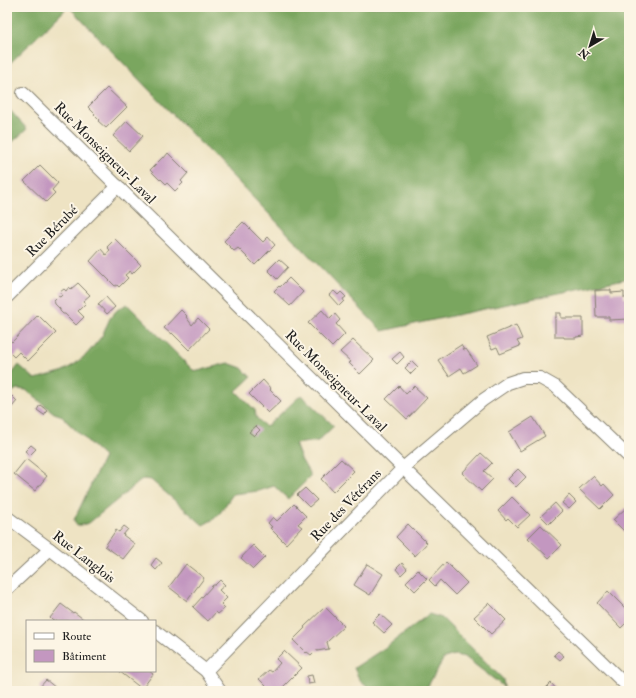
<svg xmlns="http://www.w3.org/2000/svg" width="636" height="698" font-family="'IM FELL Double Pica',serif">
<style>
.forest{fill:#7aa65f;stroke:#4b613e}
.building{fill:#c397c0}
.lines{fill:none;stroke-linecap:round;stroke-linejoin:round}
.minor-casing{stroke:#858070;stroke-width:14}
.minor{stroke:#fff;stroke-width:12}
.labels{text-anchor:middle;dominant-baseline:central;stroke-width:4;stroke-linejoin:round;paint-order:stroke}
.street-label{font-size:14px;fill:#1c1c1c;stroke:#fcf5e5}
</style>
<rect width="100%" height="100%" fill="#fcf5e5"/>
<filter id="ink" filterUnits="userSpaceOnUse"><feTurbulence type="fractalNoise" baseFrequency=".025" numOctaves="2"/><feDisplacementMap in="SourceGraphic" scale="8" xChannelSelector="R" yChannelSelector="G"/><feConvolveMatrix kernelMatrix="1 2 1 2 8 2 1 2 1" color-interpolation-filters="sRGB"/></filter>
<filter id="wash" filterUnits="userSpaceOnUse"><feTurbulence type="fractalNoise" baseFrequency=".012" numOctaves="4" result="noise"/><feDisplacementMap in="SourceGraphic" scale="16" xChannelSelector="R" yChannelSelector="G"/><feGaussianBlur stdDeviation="0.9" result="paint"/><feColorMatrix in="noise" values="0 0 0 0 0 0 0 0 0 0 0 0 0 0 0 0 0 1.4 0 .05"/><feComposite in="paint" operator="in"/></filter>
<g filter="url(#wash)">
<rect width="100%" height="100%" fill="#eee3c3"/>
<g class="forest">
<path d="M7 7H68L7 66Z"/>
<path d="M69 7H629V278L382 331Z"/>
<path d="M7 107 27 129 7 147Z"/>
<path d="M127 304 193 370 198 371 228 363 242 368 251 377 236 391 255 410 256 417 266 427 301 395 334 426 318 441 295 444 301 459 311 476 288 499 274 486 259 491 233 494 220 513 214 519 203 525 151 480 143 479 89 523 77 526 74 520 104 457 60 415 54 413 26 390 17 389 7 395V380L19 365 35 379 61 372 75 364 87 354 102 336 110 318 117 310Z"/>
<path d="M429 614 442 618 503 679 504 687 465 657 455 655 444 658 425 691H416L404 686 397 689 395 691H372L360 681 354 668 386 647Z"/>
</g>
<g id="blocks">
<g class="building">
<path d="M107 88 127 107 106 128 98 121 99 120 94 115 95 114 88 107Z"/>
<path d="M127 121 143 136 129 151 113 136Z"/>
<path d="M168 153 188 173 181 181 183 183 175 191 167 183 166 184 161 179 160 180 150 170 163 157 164 158Z"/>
<path d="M40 165 58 183 52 190 55 193 46 202 24 181Z"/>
<path d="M243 222 263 242 268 237 275 245 255 265 238 248 234 251 224 241Z"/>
<path d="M115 239 141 265 132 274 130 271 125 275 128 278 119 287 117 285 115 286 90 261 101 249 106 255 110 250 107 247Z"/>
<path d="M279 259 288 267 277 279 268 270Z"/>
<path d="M289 278 303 292 290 306 274 291 279 286 280 287Z"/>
<path d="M78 283 90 295 83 301 86 303 78 311 84 317 76 325 65 314H63L60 311V309L55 304 54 300 58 296 60 297 62 295 60 292 64 289 66 291 69 287 71 289Z"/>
<path d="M595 290H611V293L624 292V298H629V319L609 320V317H596Z"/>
<path d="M334 291 338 295 341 292 346 297 343 299 344 301 339 306 329 295Z"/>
<path d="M106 297 115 307 107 314 98 304Z"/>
<path d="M181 310 187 316 186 317 192 325 198 318 209 329 189 350 172 333 171 334 164 328Z"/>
<path d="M322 310 330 319 335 314 340 320 336 324 345 334 332 347 308 323Z"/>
<path d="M556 313H561V318H583V336L576 337V338H564V337H555V318H556Z"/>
<path d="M38 315 56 333 28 361 19 352 14 357 7 350V340L8 339 12 342Z"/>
<path d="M516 325 522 339 517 341 520 346 500 354 497 347 492 349 487 337Z"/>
<path d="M353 340 374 360 360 374 349 363 351 362 340 352Z"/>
<path d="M461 345 464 350 466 349 477 365 464 373 461 368 449 376 438 360Z"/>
<path d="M400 352 404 357 397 364 392 359Z"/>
<path d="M412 361 418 367 411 374 405 368Z"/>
<path d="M263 380 271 389 270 390 281 401 268 413 249 394Z"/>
<path d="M399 386 406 394 414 386 427 398 407 419 386 399Z"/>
<path d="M12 396 17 401 12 407 7 403Z"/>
<path d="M40 405 47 410 44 415 37 410Z"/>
<path d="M533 417 545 436 520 451 509 432Z"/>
<path d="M256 426 260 430 254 436 249 432Z"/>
<path d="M31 445 36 449 30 455 25 451Z"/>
<path d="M481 453 492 463 484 471 493 479 481 491 462 473Z"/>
<path d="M26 459 47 476 35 491 14 474Z"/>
<path d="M341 459 354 471 333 492 321 479Z"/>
<path d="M518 469 526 477 516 487 508 479Z"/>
<path d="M593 476 602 486 604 484 614 495 600 509 579 489Z"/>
<path d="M305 488 317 500 309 507 297 495Z"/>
<path d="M569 495 576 502 569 509 562 503Z"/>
<path d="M512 497 530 515 517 527 508 518 506 520 498 511Z"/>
<path d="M555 503 562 511 549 524 541 516Z"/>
<path d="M294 504 306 516 298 524 302 527 286 544 270 528 272 527 268 523 273 517 277 521Z"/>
<path d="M626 508 629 511V536L613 520Z"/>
<path d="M408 524 427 543 415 556 396 537Z"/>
<path d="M541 525 562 545 549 558 528 538Z"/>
<path d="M124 526 128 529 123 535 135 544 123 559 105 546 116 530 119 532Z"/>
<path d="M253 545 265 557 253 569 241 558Z"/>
<path d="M156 558 162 563 156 570 151 565Z"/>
<path d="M446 562 467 583 455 595 440 580 435 586 429 580Z"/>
<path d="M402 563 407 569 401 575 396 569Z"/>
<path d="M186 564 204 578 187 601 169 587Z"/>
<path d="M367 564 383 574 370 595 354 585Z"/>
<path d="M418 570 427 579 415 591 406 582Z"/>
<path d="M220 580 225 585 219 590 227 598 221 604 225 608 218 614 216 612 208 621 193 607 213 585H215Z"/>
<path d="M608 591 629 612V620L621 628 597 603Z"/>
<path d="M489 603 506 620 491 634 474 617Z"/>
<path d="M61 604 73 613 74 612 86 621H53L50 618Z"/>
<path d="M325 607 344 626 327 642 329 649 317 651V649L311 655 307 652 306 653 293 640 305 628 304 627Z"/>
<path d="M380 614 392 625 384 633 372 622Z"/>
<path d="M284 651 302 668 279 691H271L259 679 269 670 272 672 280 663 276 659Z"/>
<path d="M558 651 564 656 560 660 554 655Z"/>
<path d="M119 671H149L153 674 142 689Z"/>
<path d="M312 675 314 683 308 684 307 676Z"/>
<path d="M46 680 56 688 53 691H42L39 688Z"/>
<path d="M551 683 558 691H543Z"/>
</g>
</g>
</g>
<g filter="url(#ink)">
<use href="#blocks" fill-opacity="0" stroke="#858070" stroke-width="1"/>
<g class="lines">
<g class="minor-casing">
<g id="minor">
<path d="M23 93 403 468 629 688"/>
<path d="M7 297 118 186"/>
<path d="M7 517 50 549 142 621"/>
<path d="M7 589 50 549"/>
<path d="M155 631 206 671 220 691"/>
<path d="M206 671 403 468 483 400 508 383 523 378H540L556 387 629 457"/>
</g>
</g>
<use href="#minor" class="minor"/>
</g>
</g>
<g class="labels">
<g class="street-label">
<text transform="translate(105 153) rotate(45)">Rue Monseigneur-Laval</text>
<text transform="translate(52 231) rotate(-45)">Rue Bérubé</text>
<text transform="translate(336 381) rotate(45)">Rue Monseigneur-Laval</text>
<text transform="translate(346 505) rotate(-46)">Rue des Vétérans</text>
<text transform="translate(84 557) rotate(38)">Rue Langlois</text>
</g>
</g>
<rect width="636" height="698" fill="none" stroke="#fcf5e5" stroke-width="24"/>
<rect x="26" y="620" width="130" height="52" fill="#fcf5e5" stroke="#a29e95"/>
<rect x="34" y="633" width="20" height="6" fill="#ffffff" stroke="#a29e95"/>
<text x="62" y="640" font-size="12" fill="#1c1c1c">Route</text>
<rect x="34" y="650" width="20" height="12" fill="#c397c0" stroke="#a29e95"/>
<text x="62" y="660" font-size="12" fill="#1c1c1c">Bâtiment</text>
<g transform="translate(590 46) rotate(218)" stroke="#fcf5e5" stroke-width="3" paint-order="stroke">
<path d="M0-3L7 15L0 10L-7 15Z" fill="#1c1c1c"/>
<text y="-6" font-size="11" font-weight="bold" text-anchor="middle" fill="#1c1c1c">N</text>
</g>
</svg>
